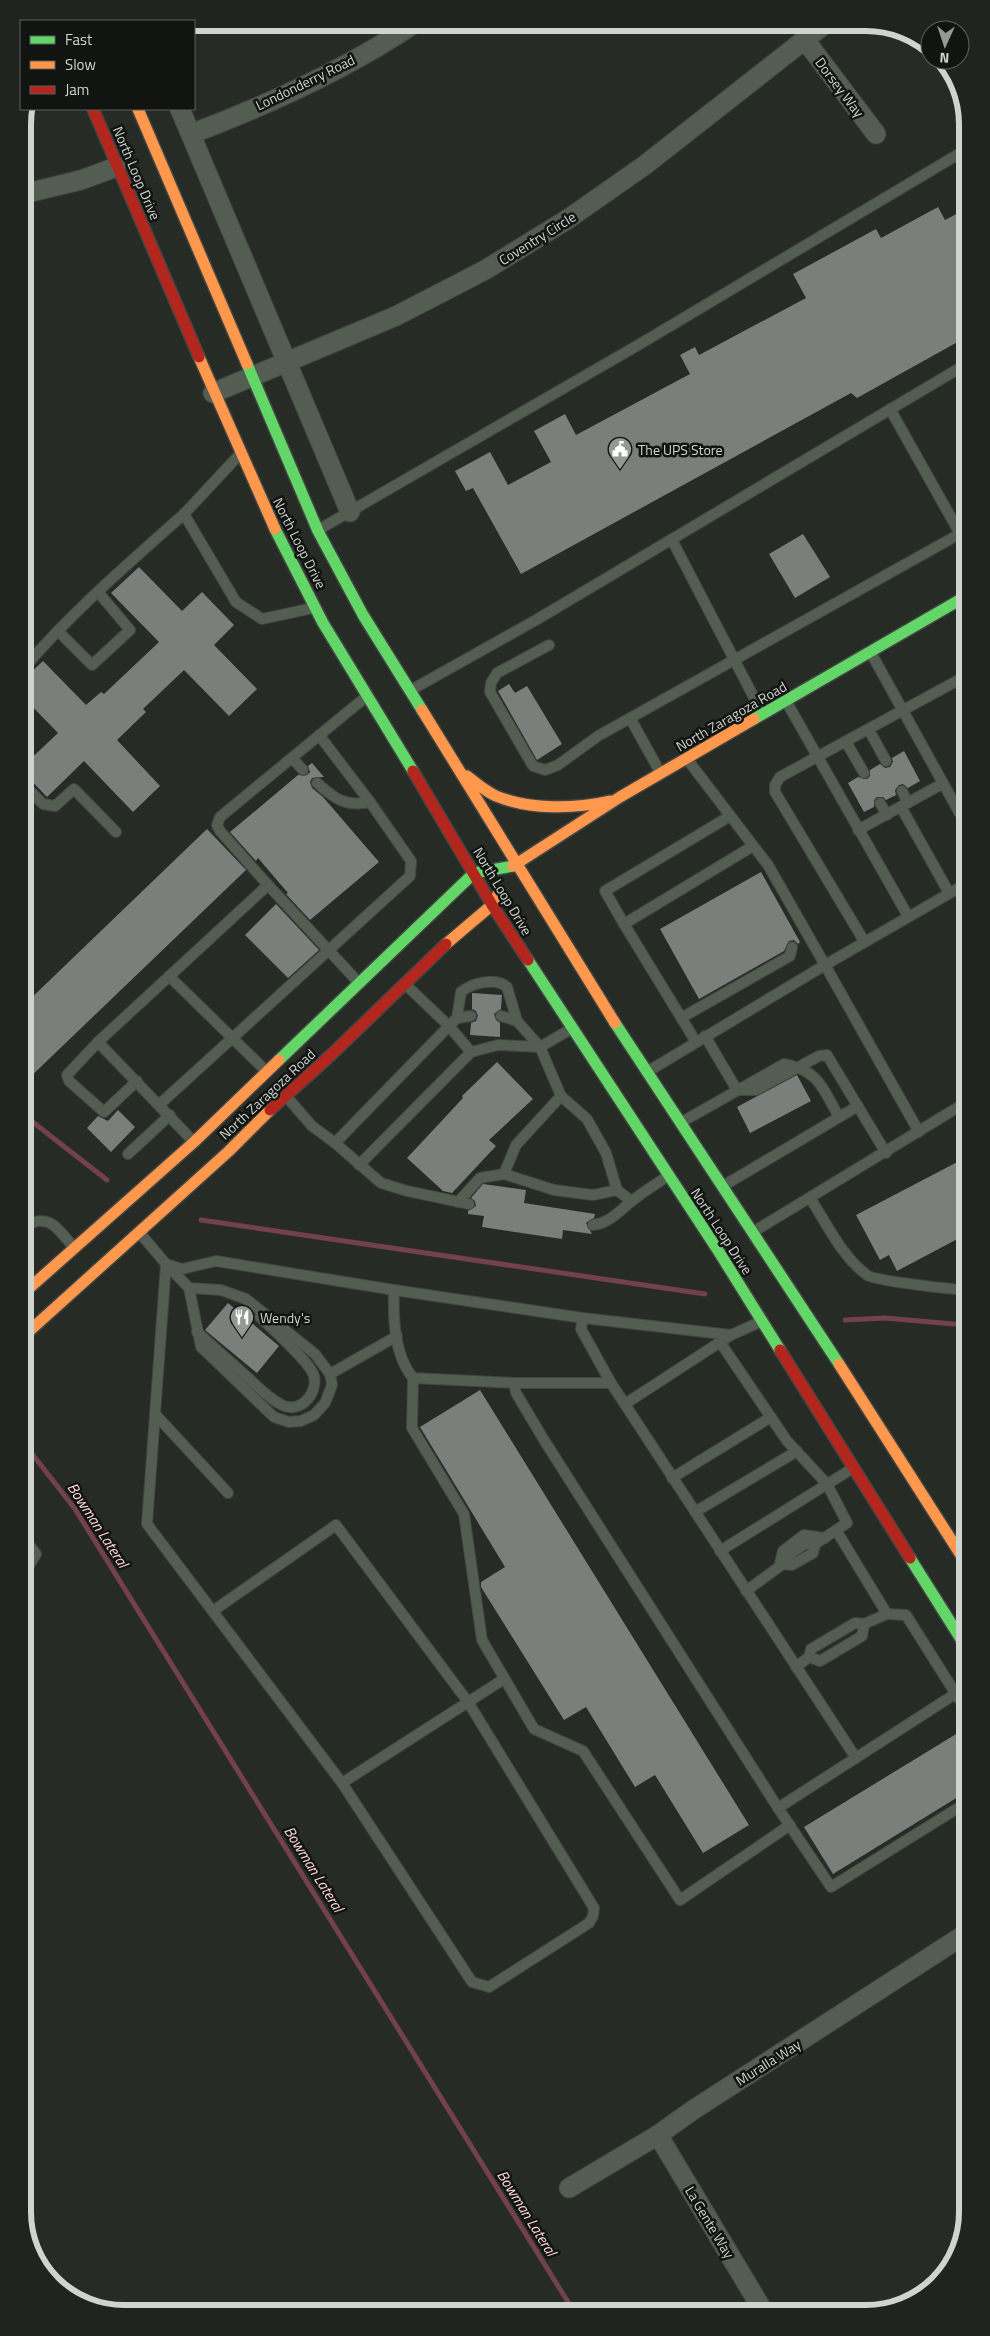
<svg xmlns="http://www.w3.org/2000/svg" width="990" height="2336" font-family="'Titillium Web',sans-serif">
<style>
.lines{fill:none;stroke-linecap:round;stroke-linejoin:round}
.stream{stroke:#734050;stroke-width:5}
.building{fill:#7b7f7b}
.lane-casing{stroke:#424542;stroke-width:12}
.street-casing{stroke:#424542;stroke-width:21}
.fast-casing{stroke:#424542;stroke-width:14}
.slow-casing{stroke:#424542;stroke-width:14}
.jam-casing{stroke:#424542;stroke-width:14}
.lane{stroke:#545d52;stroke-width:10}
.street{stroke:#545d52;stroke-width:19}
.fast{stroke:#63d668;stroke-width:11}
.slow{stroke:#ff974d;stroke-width:11}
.jam{stroke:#b3261e;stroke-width:11}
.labels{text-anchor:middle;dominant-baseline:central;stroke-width:5;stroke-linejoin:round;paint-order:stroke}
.street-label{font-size:14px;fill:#cfd4ce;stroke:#111410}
.poi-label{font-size:14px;fill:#cfd4ce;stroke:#111410;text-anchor:start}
.water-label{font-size:15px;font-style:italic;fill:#fed7e1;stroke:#111410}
.rim{fill:none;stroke:#cfd4ce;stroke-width:6}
</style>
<rect width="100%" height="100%" fill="#262b26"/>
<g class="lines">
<g class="stream">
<path d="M25 1116 107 1180"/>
<path d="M201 1220 705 1294"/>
<path d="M845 1320 885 1318 965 1325"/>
<path d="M26 1446 75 1509 573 2310"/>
</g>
</g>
<g class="building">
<path d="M938 207 945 220 962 211 963 339 857 398 851 393 521 574 473 488 466 491 455 471 490 452 508 485 551 462 534 431 565 414 576 435 690 374 680 355 695 347 699 355 806 298 793 274 876 229 881 238Z"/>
<path d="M803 534 830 577 795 598 769 554Z"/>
<path d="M139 567 182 611 202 592 234 625 214 645 257 689 229 716 184 670 143 709 146 712 117 740 160 786 133 812 84 761 47 797 24 773V765L58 733 24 698V679L43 661 86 705 101 692 104 694 159 642 111 593Z"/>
<path d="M509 684 515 693 527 686 562 744 537 760 498 691Z"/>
<path d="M904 751 920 781 908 788 903 784 899 785 895 790 896 795 886 800 883 797H877L874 800V807L864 812 848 783 858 777 867 779 870 776V770L880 764 885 768 890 767 893 762 892 758Z"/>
<path d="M312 763 324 777 312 778 310 782 312 788 323 797 379 862 310 920 286 894 288 893 258 858 256 861 230 832 298 775H307L310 772 308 766Z"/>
<path d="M207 829 246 870 25 1082V1004Z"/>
<path d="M761 872 800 942 798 944 794 940 789 941 784 951 699 999 660 929Z"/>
<path d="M276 904 319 950 288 978 245 935Z"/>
<path d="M472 993 502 995 501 1009 494 1014 496 1020 500 1023V1037L470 1035 471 1023 476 1021 478 1016 476 1011 472 1009Z"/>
<path d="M497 1062 533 1099 489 1140 496 1146 452 1193 443 1191 407 1158 463 1098 462 1096Z"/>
<path d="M797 1075 811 1101 750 1133 737 1107Z"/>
<path d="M118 1110 135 1127 111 1152 87 1128 98 1116 108 1121Z"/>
<path d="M965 1158V1235L897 1271 889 1255 880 1260 856 1215Z"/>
<path d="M483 1184 526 1190 524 1203 595 1214 594 1218 586 1223 592 1234 563 1230 562 1239 482 1227 484 1216 468 1214V1211L476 1206 475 1201 471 1198Z"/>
<path d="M228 1303 279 1346 257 1373 205 1330Z"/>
<path d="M480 1390 749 1825 703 1853 655 1775 635 1787 586 1707 564 1720 481 1587V1582L505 1567 420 1427Z"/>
<path d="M966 1728V1792L833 1874 804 1827Z"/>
</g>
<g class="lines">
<g class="lane-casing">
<g id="lane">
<path d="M890 409 963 539"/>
<path d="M240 454 184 514 236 602 262 619 313 608"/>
<path d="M318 530 640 344 962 152"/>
<path d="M672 540 762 713"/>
<path d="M58 631 92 665 130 630 98 592"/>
<path d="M549 645 497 673 491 683 490 692 533 766 545 770 558 765 598 736 963 532"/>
<path d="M871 653 964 821"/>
<path d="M24 668C72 612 129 563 184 514"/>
<path d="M411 690 536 620 963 366"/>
<path d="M786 701 908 916"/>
<path d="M630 718 660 772"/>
<path d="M869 730 886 761"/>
<path d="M846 742 864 773"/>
<path d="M292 758 303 770"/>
<path d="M317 783C335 799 345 807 370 802"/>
<path d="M24 785 43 804 55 806 74 789 116 832"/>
<path d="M902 791 908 803"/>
<path d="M880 803 887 815"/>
<path d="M901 807 949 893"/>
<path d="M858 830 942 784"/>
<path d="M268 885 359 983"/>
<path d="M624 924 605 891 730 816"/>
<path d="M864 941 775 792V785L780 777 964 677"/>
<path d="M169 976 266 1071"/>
<path d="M405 984 449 1026 471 1052 498 1045 540 1047 571 1029"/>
<path d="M501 1016 517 1021 540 1047 561 1096 516 1145 504 1174"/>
<path d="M457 1018 461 992C472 983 495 977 507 987L517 1021"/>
<path d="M681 1018 790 956 792 947"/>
<path d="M705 1036 737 1090"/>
<path d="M98 1042 67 1075 69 1081 104 1112 137 1081"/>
<path d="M696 1042 624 924 753 846"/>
<path d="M647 1072 825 965 768 865 687 759"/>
<path d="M737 1090H756L819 1056 827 1055 886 1153"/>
<path d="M286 1096 312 1126 335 1143 449 1026 457 1018 471 1016"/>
<path d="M561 1096 587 1119 606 1153 617 1190 631 1201"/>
<path d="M160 1104 410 876 411 861 370 802 319 735"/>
<path d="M680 1123 784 1064C819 1070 823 1089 839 1117"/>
<path d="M919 1132 825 965 964 885"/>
<path d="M193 1141 98 1042 268 885 220 831 217 825 220 817 367 696"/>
<path d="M335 1143 381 1183 407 1191 469 1204"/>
<path d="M128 1154 170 1115"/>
<path d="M359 1165 471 1052"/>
<path d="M723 1186 858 1106"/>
<path d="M810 1198C827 1224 842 1257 867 1275 875 1281 951 1289 965 1290"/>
<path d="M458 1202 480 1178 504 1174 554 1190 593 1195 617 1190"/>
<path d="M593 1225C610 1223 619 1211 632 1201 643 1192 656 1184 668 1176"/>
<path d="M25 1226C50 1212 59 1230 74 1248"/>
<path d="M139 1232 166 1264 182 1269 216 1261 394 1290"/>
<path d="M753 1232 965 1103"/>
<path d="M166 1264 147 1524 342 1783 472 1982 489 1987 589 1923 593 1916 594 1908 468 1702 336 1525 213 1611"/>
<path d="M166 1264 189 1288 201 1347 274 1417 289 1422 301 1421 314 1415 325 1403 332 1385 330 1374 315 1354 246 1299 221 1290 189 1288"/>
<path d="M197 1332C213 1347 230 1361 246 1376 257 1386 268 1398 282 1405 300 1414 318 1394 314 1376 310 1362 272 1329 260 1317"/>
<path d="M731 1335 583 1318 581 1329 611 1383 856 1758"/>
<path d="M720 1342 787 1441 827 1484 847 1523 815 1544H804L788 1556 783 1564 746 1591"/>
<path d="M330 1374 397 1336"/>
<path d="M413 1378 412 1428 464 1514 482 1640 534 1729 583 1751 680 1900 790 1825"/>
<path d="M514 1383 413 1378C394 1355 393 1318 394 1290L583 1318"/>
<path d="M611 1383H514L516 1393 544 1440 778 1808 966 1687"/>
<path d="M625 1404 731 1335 762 1321"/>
<path d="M155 1414 228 1493"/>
<path d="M672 1478 771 1417"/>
<path d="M695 1512 797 1451"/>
<path d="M836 1530 887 1614 906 1615 966 1710"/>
<path d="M26 1541 36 1554 26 1570"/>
<path d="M720 1551 853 1468"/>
<path d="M780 1563 783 1551 804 1535 825 1538"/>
<path d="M783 1564 792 1565 813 1553 815 1544"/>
<path d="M809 1657 820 1661 862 1636 864 1624"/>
<path d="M796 1667 809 1657 811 1649 855 1623 864 1624 887 1614"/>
<path d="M342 1783 504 1679"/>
<path d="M778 1808 831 1887 966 1803"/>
</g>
</g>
<g class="street-casing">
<g id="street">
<path d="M805 40 876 134"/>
<path d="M180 109 350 512"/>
<path d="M191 134C265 106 350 67 415 23"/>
<path d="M23 194 81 180 116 167"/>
<path d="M213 393 396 316 485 270 568 219 645 165 826 23"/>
<path d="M658 2135 762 2309"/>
<path d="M569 2188 658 2135 693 2110 967 1933"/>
</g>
</g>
<g class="fast-casing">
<g id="fast">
<path d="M247 364 318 531 363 615 422 710"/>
<path d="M275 529 323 623 413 771"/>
<path d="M754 719 963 598"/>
<path d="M528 960 719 1252 780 1350"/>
<path d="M615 1023 839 1364"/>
<path d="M279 1060 474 873 513 866"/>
<path d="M910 1558 966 1647"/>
</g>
</g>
<g class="slow-casing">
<g id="slow">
<path d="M138 109 247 364"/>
<path d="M199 357 275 529"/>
<path d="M422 710 615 1023"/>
<path d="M467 776C476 783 485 791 496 796 530 810 574 809 610 801"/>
<path d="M513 866 620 797 754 719"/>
<path d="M446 944 492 905 500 891"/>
<path d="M26 1291 194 1142 279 1060"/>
<path d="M26 1334 229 1151 270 1110"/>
<path d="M839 1364 966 1563"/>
</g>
</g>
<g class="jam-casing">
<g id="jam">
<path d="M93 109 199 357"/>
<path d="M413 771 492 905 528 960"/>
<path d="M270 1110 332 1054 446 944"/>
<path d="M780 1350 910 1558"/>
</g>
</g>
<use href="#lane" class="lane"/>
<use href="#street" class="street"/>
<use href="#fast" class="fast"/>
<use href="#slow" class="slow"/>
<use href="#jam" class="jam"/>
</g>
<defs>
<g id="civic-pin" transform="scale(1.25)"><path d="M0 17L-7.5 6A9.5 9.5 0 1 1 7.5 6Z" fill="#949993" stroke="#111410"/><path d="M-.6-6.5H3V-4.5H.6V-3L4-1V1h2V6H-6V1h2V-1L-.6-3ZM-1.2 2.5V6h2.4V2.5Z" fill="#fff"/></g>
<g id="restaurant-pin" transform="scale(1.25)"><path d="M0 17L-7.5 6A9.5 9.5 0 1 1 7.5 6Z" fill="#949993" stroke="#111410"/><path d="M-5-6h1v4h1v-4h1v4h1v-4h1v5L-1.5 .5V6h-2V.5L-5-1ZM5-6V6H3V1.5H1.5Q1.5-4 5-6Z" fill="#fff"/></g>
</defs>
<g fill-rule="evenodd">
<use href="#civic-pin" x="620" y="449"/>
<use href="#restaurant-pin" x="242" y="1317"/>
</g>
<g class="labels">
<g class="street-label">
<text transform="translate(305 82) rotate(-26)">Londonderry Road</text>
<text transform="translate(840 87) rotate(53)">Dorsey Way</text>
<text transform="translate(137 173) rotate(67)">North Loop Drive</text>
<text transform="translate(537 238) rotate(-32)">Coventry Circle</text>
<text transform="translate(300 543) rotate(63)">North Loop Drive</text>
<text transform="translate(731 716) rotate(-30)">North Zaragoza Road</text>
<text transform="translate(503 891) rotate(59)">North Loop Drive</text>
<text transform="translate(267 1094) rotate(-43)">North Zaragoza Road</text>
<text transform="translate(722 1231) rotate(57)">North Loop Drive</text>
<text transform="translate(768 2062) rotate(-32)">Muralla Way</text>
<text transform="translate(710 2222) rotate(59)">La Gente Way</text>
</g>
<g class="poi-label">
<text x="638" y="449">The UPS Store</text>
<text x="260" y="1317">Wendy's</text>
</g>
<g class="water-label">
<text transform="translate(98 1525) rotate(57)">Bowman Lateral</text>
<text transform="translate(314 1869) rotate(58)">Bowman Lateral</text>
<text transform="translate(527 2213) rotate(58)">Bowman Lateral</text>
</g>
</g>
<path d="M0 0H990V2336H0ZM124 31H866A93 93 0 0 1 959 124V2212A93 93 0 0 1 866 2305H124A93 93 0 0 1 31 2212V124A93 93 0 0 1 124 31Z" fill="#20231f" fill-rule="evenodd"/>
<path class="rim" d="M124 31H866A93 93 0 0 1 959 124V2212A93 93 0 0 1 866 2305H124A93 93 0 0 1 31 2212V124A93 93 0 0 1 124 31Z"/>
<rect x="20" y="20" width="175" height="90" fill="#111410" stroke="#5d615c"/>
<rect x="30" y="36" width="25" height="8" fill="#63d668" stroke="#5d615c"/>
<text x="65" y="45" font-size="15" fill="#cfd4ce">Fast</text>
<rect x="30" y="61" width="25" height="8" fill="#ff974d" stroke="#5d615c"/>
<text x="65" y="70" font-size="15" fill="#cfd4ce">Slow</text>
<rect x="30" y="86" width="25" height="8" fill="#b3261e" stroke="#5d615c"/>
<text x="65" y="95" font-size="15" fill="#cfd4ce">Jam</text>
<g transform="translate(945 45) rotate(183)"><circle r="24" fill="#111410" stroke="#5d615c"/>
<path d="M0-4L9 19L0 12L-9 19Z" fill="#949993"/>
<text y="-8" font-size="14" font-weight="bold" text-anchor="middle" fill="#cfd4ce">N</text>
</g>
</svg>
